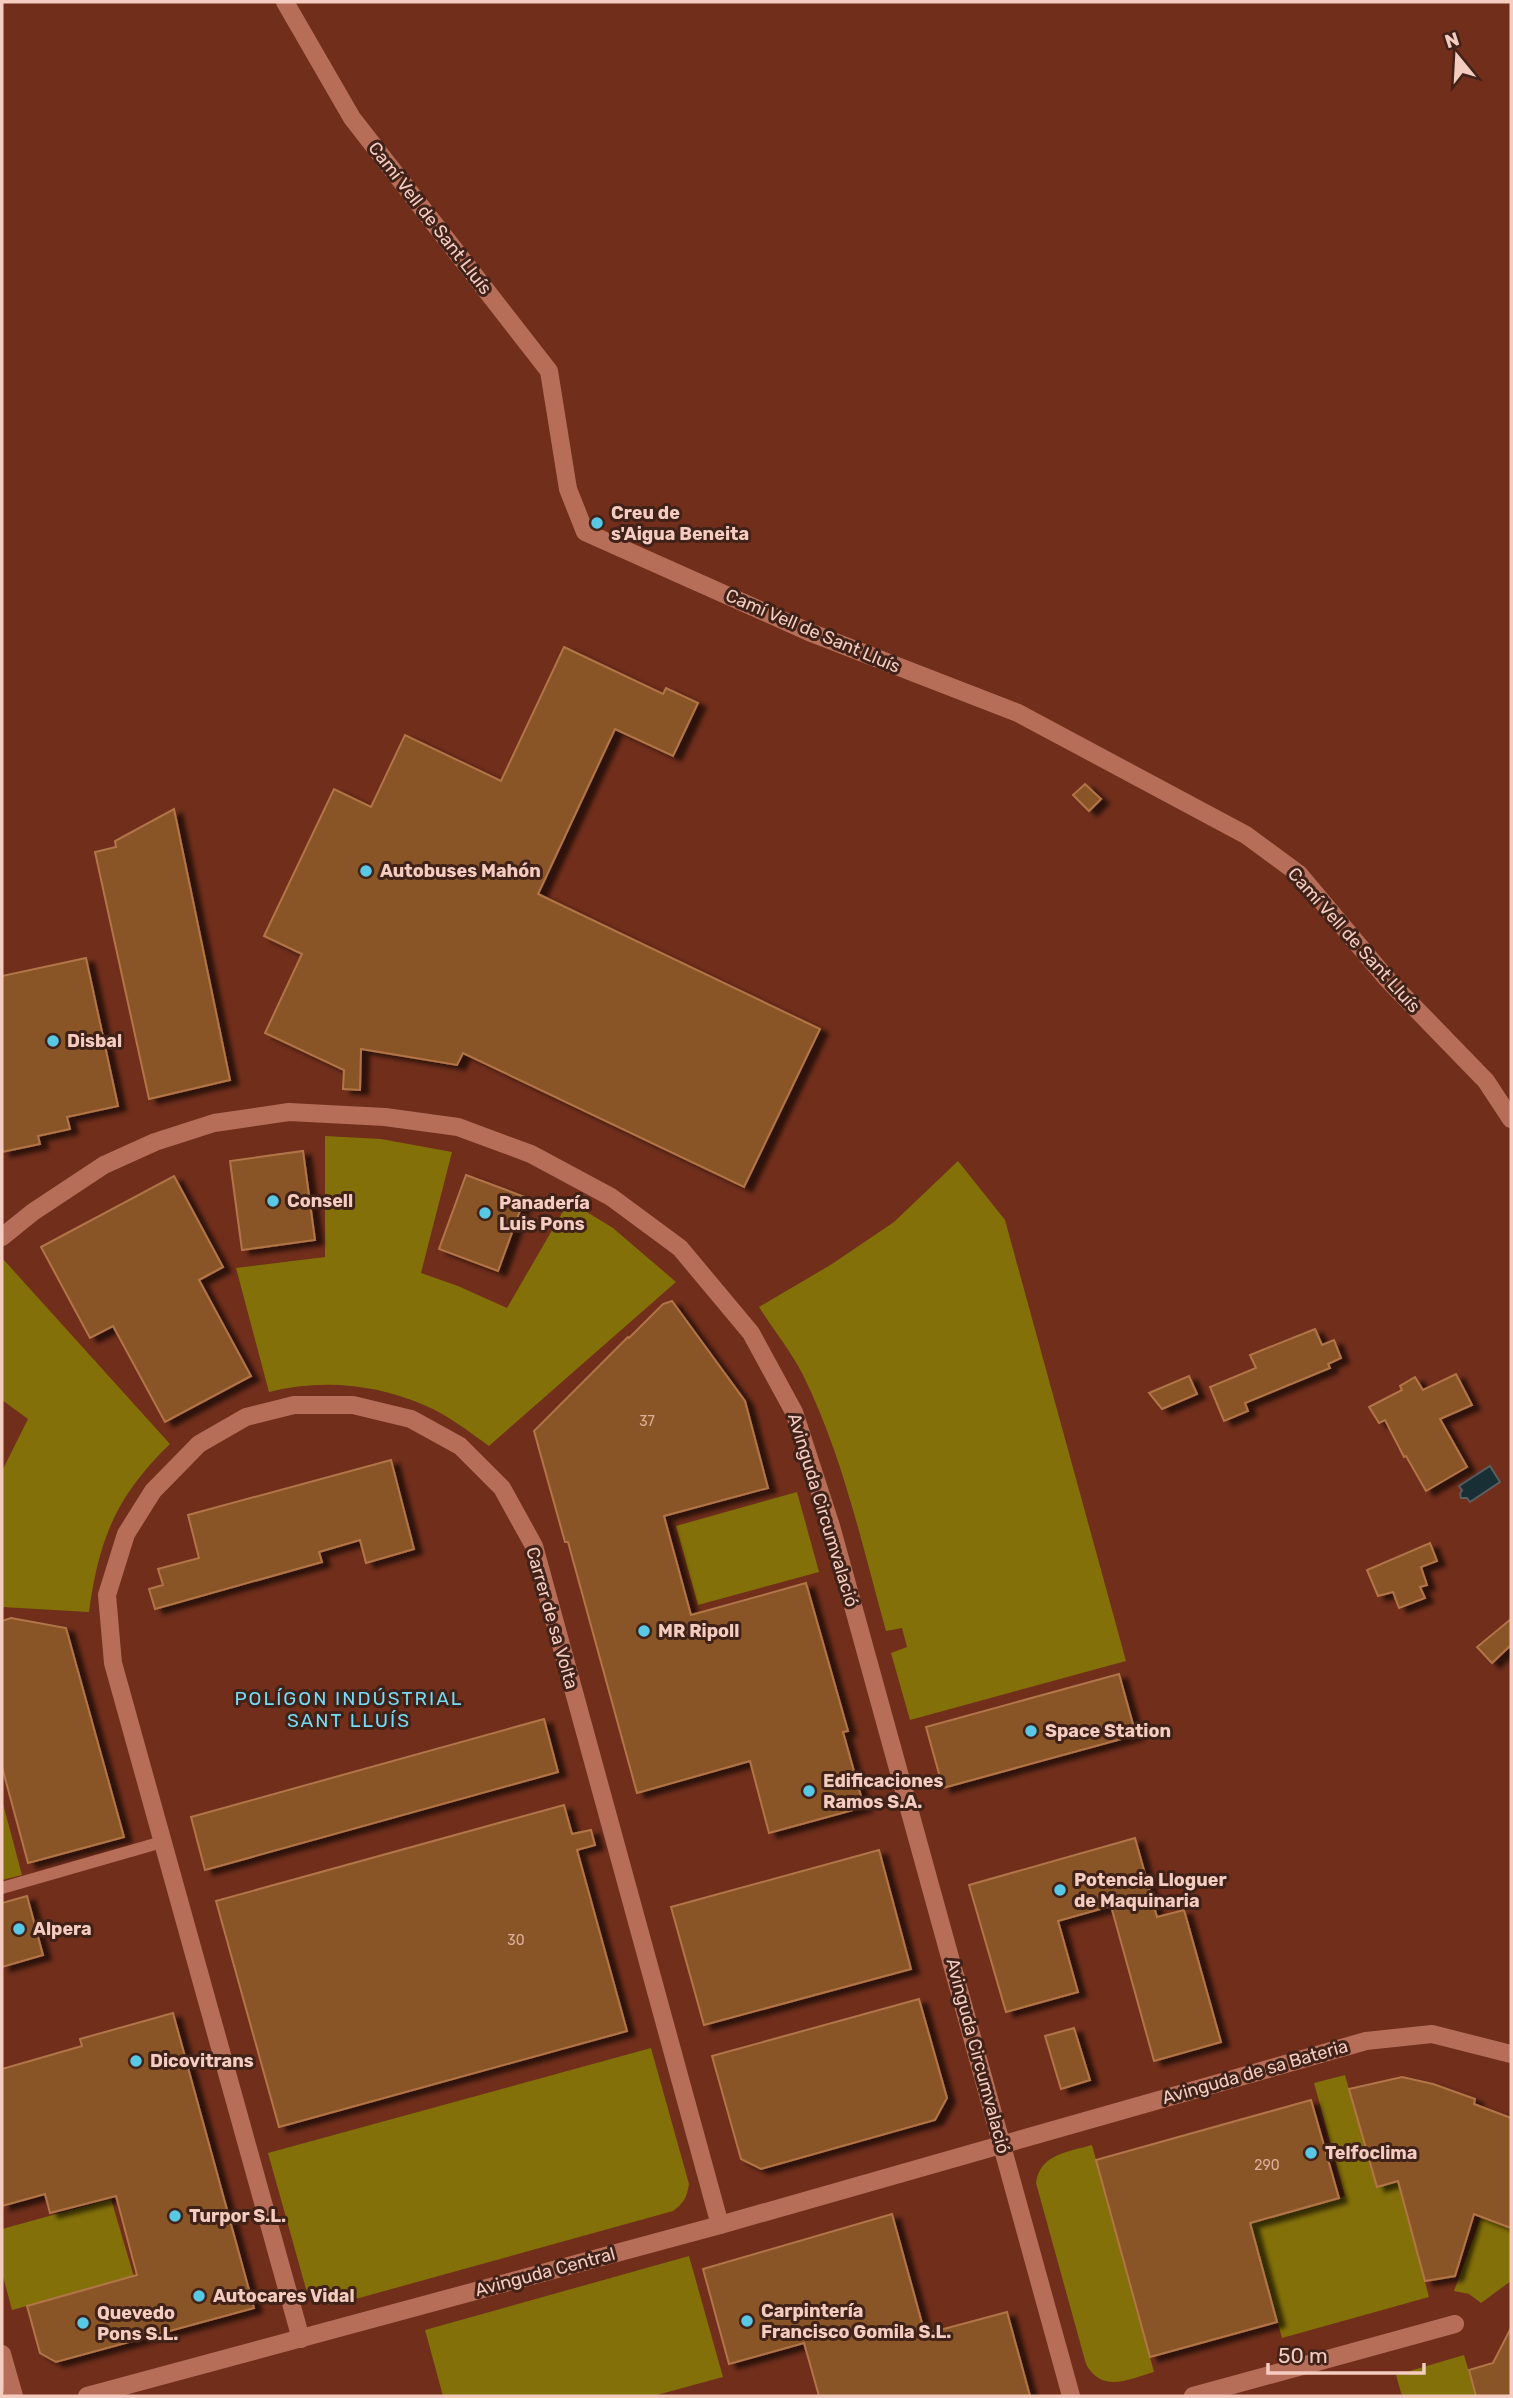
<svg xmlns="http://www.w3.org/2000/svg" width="1513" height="2398" font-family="Rubik,sans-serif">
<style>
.green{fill:#837009}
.water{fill:#182f35;stroke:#5a5e5f;stroke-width:2}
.building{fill:#8a5428;stroke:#b27547;stroke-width:2;filter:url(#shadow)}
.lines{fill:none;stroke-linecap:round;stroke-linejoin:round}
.service{stroke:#b76e59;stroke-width:12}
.minor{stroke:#b76e59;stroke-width:18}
.poi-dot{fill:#59c8e4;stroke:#402219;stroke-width:2.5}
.labels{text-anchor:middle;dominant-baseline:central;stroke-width:6;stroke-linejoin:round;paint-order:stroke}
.number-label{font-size:14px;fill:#daae9a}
.street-label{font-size:18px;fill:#f5ccc0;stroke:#402219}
.poi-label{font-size:18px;font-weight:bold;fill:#f5ccc0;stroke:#402219;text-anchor:start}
.neighbourhood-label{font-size:19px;letter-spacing:2px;fill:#77dbf5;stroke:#402219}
</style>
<defs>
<filter id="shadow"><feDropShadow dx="8" dy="4.5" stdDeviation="2" flood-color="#0009"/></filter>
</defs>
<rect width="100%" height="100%" fill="#702e1b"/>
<g class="green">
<path d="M325 1136 381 1139 452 1152 421 1273 458 1286 507 1308 569 1201 613 1228 676 1282 489 1446C468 1431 448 1415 424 1405 375 1384 321 1379 269 1392L236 1268 325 1257Z"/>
<path d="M958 1161 1005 1220 1126 1661 910 1720 891 1653 907 1647 902 1628 886 1631C862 1545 843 1456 803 1375 791 1351 773 1329 759 1307L832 1264 894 1222Z"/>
<path d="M3 1259 170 1444C116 1496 99 1539 89 1612L2 1607V1471L28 1419 2 1400Z"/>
<path d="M797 1492 819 1572 698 1605 676 1526Z"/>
<path d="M2 1800 22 1875 2 1880Z"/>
<path d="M651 2048 689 2184C687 2197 684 2203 673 2211L334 2305C320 2304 313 2301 306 2289L268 2153Z"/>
<path d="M1345 2075 1377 2187 1398 2181 1429 2297 1282 2338 1250 2223 1345 2196 1314 2083Z"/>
<path d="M1092 2145 1154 2372C1129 2379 1102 2394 1086 2364L1036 2183C1040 2154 1068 2152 1092 2145Z"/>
<path d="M111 2199 134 2277 12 2310 2 2273V2229Z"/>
<path d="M1481 2217 1511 2228V2281L1481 2303 1469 2294 1454 2291Z"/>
<path d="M689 2256 723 2377 653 2396H443L425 2330Z"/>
<path d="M1464 2355 1476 2396H1402L1396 2375Z"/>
</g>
<path class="water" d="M1490 1466 1500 1482 1470 1502 1467 1498H1461L1460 1494 1462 1490 1459 1486Z"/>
<g class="building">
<path d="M564 647 663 694 666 688 698 703 673 756 615 729 538 894 820 1029 744 1187 463 1053 457 1065 361 1049 360 1090 343 1089 344 1070 265 1033 302 954 264 936 334 789 371 807 405 735 501 781Z"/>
<path d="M1085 784 1101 799 1089 811 1073 795Z"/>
<path d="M174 809 230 1080 149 1099 95 852 116 847 115 841Z"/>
<path d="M86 958 118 1106 67 1117 70 1129 38 1136 40 1144 2 1152V976Z"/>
<path d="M303 1151 315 1240 242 1250 230 1161Z"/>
<path d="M466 1175 525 1197 498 1271 439 1249Z"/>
<path d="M174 1176 223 1267 199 1280 251 1376 165 1422 113 1326 90 1338 41 1247Z"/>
<path d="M672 1301 745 1401 768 1488 664 1516 691 1615 806 1583 848 1731 843 1732 864 1807 769 1833 750 1761 637 1793 568 1542H565L534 1431 628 1337 629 1338 663 1304Z"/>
<path d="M1315 1329 1322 1345 1334 1340 1341 1358 1328 1364 1330 1368 1245 1403 1248 1411 1224 1421 1210 1387 1256 1368 1250 1355Z"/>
<path d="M1456 1374 1472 1405 1440 1419 1467 1467 1426 1491 1406 1456 1404 1457 1385 1420 1379 1423 1369 1407 1402 1390 1400 1386 1415 1377 1423 1390Z"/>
<path d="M1189 1376 1197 1394 1162 1409 1149 1393Z"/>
<path d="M391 1460 414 1549 366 1563 360 1540 319 1552 322 1562 155 1609 149 1589 163 1585 158 1569 199 1558 188 1515Z"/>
<path d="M1430 1543 1437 1561 1421 1567 1427 1585 1420 1587 1425 1598 1399 1608 1393 1592 1378 1596 1367 1570Z"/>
<path d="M11 1618 66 1628 124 1837 28 1863 2 1767V1621Z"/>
<path d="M1511 1619V1645L1492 1663 1477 1647Z"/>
<path d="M1119 1674 1136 1735 943 1788 926 1727Z"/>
<path d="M544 1719 558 1772 205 1870 191 1817Z"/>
<path d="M564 1805 572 1834 591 1830 595 1845 577 1850 627 2031 279 2127 216 1901Z"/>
<path d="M1135 1838 1157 1917 1184 1910 1221 2042 1154 2061 1111 1906 1058 1921 1078 1992 1006 2012 969 1885Z"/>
<path d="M879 1850 911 1969 704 2025 671 1907Z"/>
<path d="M27 1896 43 1955 2 1967V1903Z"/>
<path d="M919 1999 947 2098 935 2120 761 2169 741 2159 712 2056Z"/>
<path d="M173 2013 254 2308 56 2362 40 2353 27 2306 137 2275 116 2196 50 2213 45 2194 2 2206V2069L82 2046 80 2039Z"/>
<path d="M1074 2028 1090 2080 1061 2089 1045 2036Z"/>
<path d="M1402 2077 1433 2084 1475 2099 1474 2104 1511 2118V2228L1474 2214 1455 2276 1425 2281 1398 2181 1377 2187 1349 2089Z"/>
<path d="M1311 2100 1339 2198 1250 2223 1277 2322 1150 2357 1096 2160Z"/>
<path d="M892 2214 925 2334 1007 2312 1030 2396H819L804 2343 729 2364 703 2269Z"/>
<path d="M1511 2328V2396H1476L1469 2370 1493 2363Z"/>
</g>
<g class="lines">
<path class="service" d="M2 1888 162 1842"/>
<g class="minor">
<path d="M285 2 352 118 549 371 568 489 585 532 809 632 1018 713 1246 835 1299 874 1387 979 1486 1081 1511 1119"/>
<path d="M2 1237 33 1212 104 1165 155 1142 214 1123 289 1112 385 1117 458 1127 531 1154 611 1197 680 1248 751 1333 794 1412 831 1526 1071 2396"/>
<path d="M301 2339 113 1663 107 1595 126 1534 153 1491 199 1444 246 1417 294 1405H353L411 1419 460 1446 502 1488 534 1546 720 2225"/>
<path d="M2 2354 14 2396"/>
<path d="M87 2396 720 2225 1366 2041 1432 2034 1511 2054"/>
<path d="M1193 2396 1455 2324"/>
</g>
</g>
<g class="poi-dot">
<circle cx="597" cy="523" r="7"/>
<circle cx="366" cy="871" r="7"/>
<circle cx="53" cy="1041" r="7"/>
<circle cx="273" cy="1201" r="7"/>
<circle cx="485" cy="1213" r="7"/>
<circle cx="644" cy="1631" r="7"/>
<circle cx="1031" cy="1731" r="7"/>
<circle cx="809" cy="1791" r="7"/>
<circle cx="1060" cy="1890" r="7"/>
<circle cx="19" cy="1929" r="7"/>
<circle cx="136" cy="2061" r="7"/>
<circle cx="1311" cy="2153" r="7"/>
<circle cx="175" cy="2216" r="7"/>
<circle cx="199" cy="2296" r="7"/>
<circle cx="747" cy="2321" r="7"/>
<circle cx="83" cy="2323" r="7"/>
</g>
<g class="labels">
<g class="number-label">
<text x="647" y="1421">37</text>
<text x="516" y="1940">30</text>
<text x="1267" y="2165">290</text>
</g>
<g class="street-label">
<text transform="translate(430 218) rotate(52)">Camí Vell de Sant Lluís</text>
<text transform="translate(813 631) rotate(23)">Camí Vell de Sant Lluís</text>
<text transform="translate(1354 940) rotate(48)">Camí Vell de Sant Lluís</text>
<text transform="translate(823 1510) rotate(73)">Avinguda Circumvalació</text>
<text transform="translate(552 1618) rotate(74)">Carrer de sa Volta</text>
<text transform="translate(978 2056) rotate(75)">Avinguda Circumvalació</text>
<text transform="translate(1255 2072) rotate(-16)">Avinguda de sa Bateria</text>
<text transform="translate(545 2272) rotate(-15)">Avinguda Central</text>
</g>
<g class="poi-label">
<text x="611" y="513">Creu de<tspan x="611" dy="21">s'Aigua Beneita</tspan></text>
<text x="380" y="871">Autobuses Mahón</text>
<text x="67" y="1041">Disbal</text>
<text x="287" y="1201">Consell</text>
<text x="499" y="1203">Panadería<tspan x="499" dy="21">Luis Pons</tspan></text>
<text x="658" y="1631">MR Ripoll</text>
<text x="1045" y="1731">Space Station</text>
<text x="823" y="1781">Edificaciones<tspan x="823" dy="21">Ramos S.A.</tspan></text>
<text x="1074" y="1880">Potencia Lloguer<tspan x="1074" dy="21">de Maquinaria</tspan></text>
<text x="33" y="1929">Alpera</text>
<text x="150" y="2061">Dicovitrans</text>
<text x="1325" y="2153">Telfoclima</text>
<text x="189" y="2216">Turpor S.L.</text>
<text x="213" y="2296">Autocares Vidal</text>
<text x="761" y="2311">Carpintería<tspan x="761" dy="21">Francisco Gomila S.L.</tspan></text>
<text x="97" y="2313">Quevedo<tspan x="97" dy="21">Pons S.L.</tspan></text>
</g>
<g class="neighbourhood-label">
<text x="349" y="1698">POLÍGON INDÚSTRIAL<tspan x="349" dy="22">SANT LLUÍS</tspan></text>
</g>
</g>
<rect width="1513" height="2398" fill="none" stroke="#f5ccc0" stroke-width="7"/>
<g transform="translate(1457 56) rotate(342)" stroke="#402219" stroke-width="5" paint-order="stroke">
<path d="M0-5L12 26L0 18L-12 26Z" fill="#f5ccc0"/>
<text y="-10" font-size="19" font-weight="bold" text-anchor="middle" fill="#f5ccc0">N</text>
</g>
<path d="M1268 2363v10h156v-10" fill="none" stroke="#f5ccc0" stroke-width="3.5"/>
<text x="1278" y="2363" font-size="21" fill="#f5ccc0" stroke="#402219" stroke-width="5" paint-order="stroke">50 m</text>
</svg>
